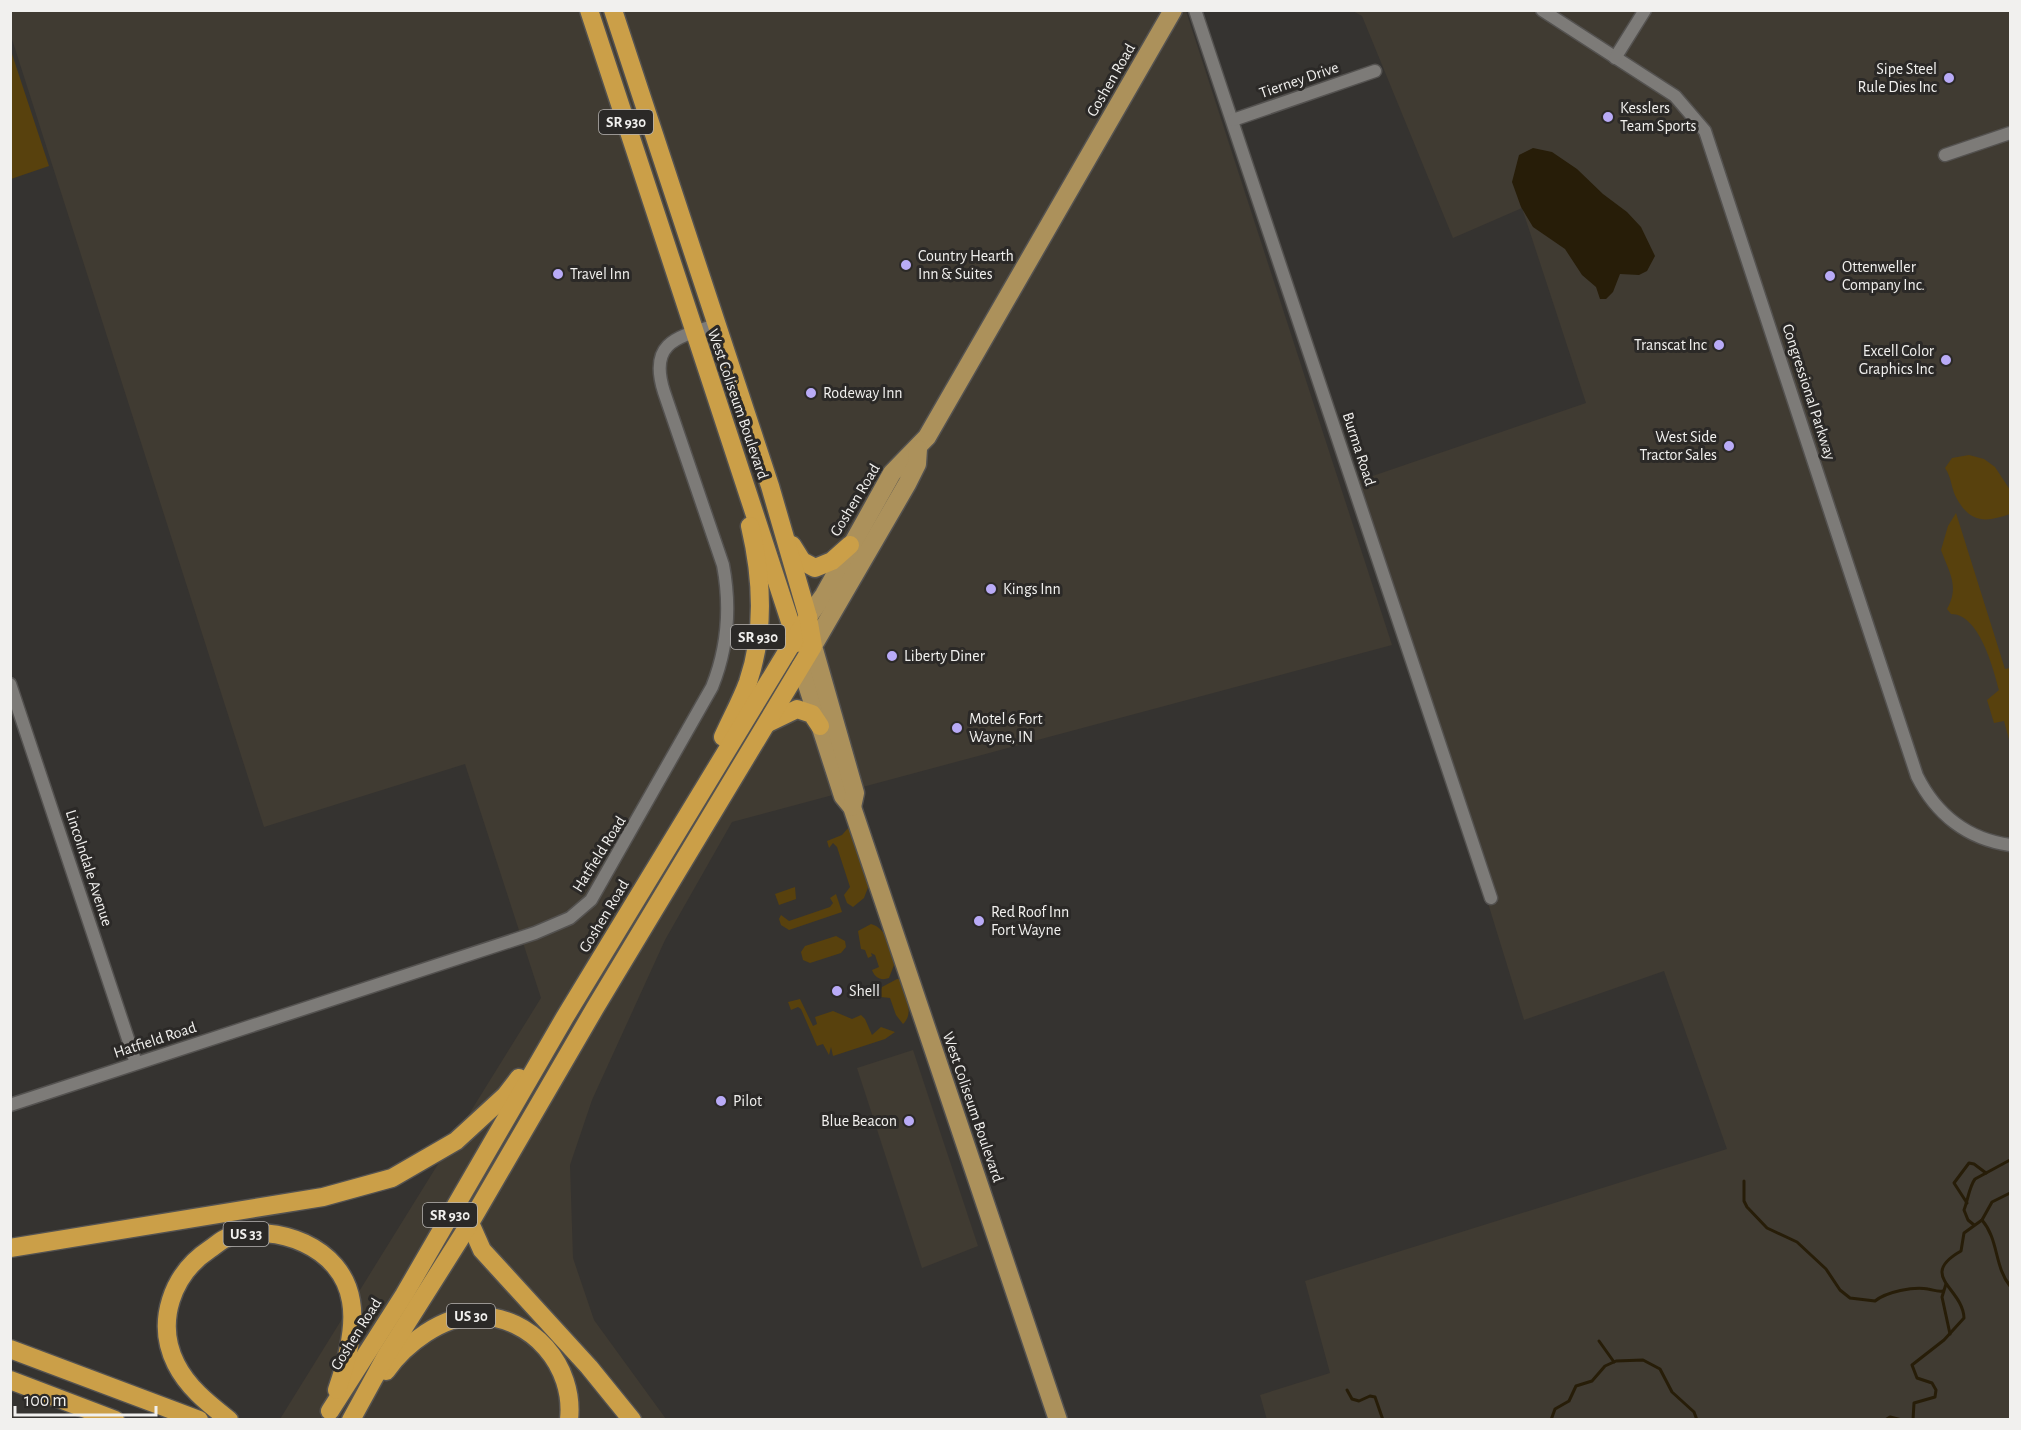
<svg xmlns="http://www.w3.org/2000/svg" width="2021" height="1430" font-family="'Alegreya Sans',sans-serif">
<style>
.built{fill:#403b32}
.green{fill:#58410d}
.water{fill:#271d08}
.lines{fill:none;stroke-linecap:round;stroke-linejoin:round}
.stream{stroke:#271d08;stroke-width:3}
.street-casing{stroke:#545250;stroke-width:15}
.primary-casing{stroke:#545250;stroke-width:21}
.highway-casing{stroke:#545250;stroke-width:21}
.street{stroke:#7d7b78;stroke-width:12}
.primary{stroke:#ac915b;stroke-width:18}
.highway{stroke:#cb9f48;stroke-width:18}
.poi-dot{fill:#b9abf7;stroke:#2b2927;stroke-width:2}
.labels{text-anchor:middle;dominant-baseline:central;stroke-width:6;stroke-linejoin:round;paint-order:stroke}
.shield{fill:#2b2927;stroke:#b6b4b2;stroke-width:1.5}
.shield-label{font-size:15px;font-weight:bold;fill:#f1f0ee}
.poi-label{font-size:16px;fill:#f1f0ee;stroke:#2b2927;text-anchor:start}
.street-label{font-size:16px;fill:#f1f0ee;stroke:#2b2927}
</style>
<rect width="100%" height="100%" fill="#353330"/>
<g class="built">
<path d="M10 11H1186L1392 645 732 822 665 940 592 1100 570 1165 573 1258 594 1320 666 1419H280L541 998 465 764 264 827 11 36Z"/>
<path d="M1353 11H2010V1419L1267 1420 1260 1395 1330 1373 1305 1281 1727 1149 1664 971 1524 1020 1358 481 1586 403 1522 208 1453 238 1362 16Z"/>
<path d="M913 1050 978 1246 922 1268 857 1068Z"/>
</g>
<g class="green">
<path d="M10 48 49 166 11 179H10Z"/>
<path d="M1969 455 1984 459 1995 467 2010 490V514C1987 522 1971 524 1957 499 1951 489 1952 478 1945 468L1952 458Z"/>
<path d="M1956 513 2005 669 2010 668V743L2004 721 1994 723 1987 700 1999 690C1993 667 1979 614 1951 614L1947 609C1960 587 1949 572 1941 550L1948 526Z"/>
<path d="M849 827 869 885 864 898 853 907 847 903 844 895 850 887 837 847 833 843 829 848 827 841 842 835Z"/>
<path d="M795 887 796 899 779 905 775 894Z"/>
<path d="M836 894 842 912 789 930 781 925 779 919 781 915 789 921 830 907 833 903 830 898Z"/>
<path d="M871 924C887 928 892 950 894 965L889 978C881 981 875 978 872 970L879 967 875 955 871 953 872 956 868 958 865 950 861 949 858 931Z"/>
<path d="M836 936 845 941 846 947 841 953 810 963 803 960 801 952 805 946Z"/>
<path d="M897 979H900C905 993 915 1013 903 1024L896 1015 890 998 881 997 879 993 882 987Z"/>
<path d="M800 999 813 1026 817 1024 815 1017 833 1011 852 1019 861 1015 865 1019 872 1035 881 1027 895 1032 885 1039 833 1056 831 1047 829 1055 823 1044 817 1046 801 1009 798 1007 791 1010 788 1002Z"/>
</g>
<path class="water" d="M1533 148 1552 152 1577 169 1603 194 1627 212 1641 227 1655 256 1647 271 1639 275 1620 274 1613 292 1606 299H1600L1596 287 1582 275 1565 249 1533 227 1521 207 1512 182 1519 155Z"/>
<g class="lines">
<g class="stream">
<path d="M1744 1181V1201L1747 1207 1767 1228 1797 1242 1826 1269 1840 1290 1850 1298 1875 1301C1886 1292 1914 1286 1928 1289 1934 1290 1937 1292 1943 1291"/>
<path d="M1967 1203 1954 1183 1969 1163 1974 1164 1986 1173"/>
<path d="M1982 1220C1999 1240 1994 1266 2010 1286"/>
<path d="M1974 1225 1968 1220 1964 1210C1968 1200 1969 1187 1975 1179L2010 1160"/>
<path d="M1946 1284 1942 1297 1950 1334"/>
<path d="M1599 1341 1614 1362"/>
<path d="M1347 1390 1352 1399 1359 1401 1370 1396 1375 1397 1383 1420"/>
<path d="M1551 1420 1555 1409 1569 1401 1576 1386 1592 1381 1605 1366 1616 1361 1643 1360 1660 1369 1672 1392 1694 1412 1697 1420"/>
<path d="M1822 1420H1829"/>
<path d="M1885 1420 1890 1417 1902 1420"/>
<path d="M1913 1420 1914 1403 1935 1397 1936 1390 1932 1383 1917 1378 1912 1365 1944 1340 1964 1318C1963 1288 1917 1276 1961 1251L1964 1233 1982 1220 1992 1202 2010 1193"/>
</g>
<g class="street-casing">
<g id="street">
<path d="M1195 10 1491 898"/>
<path d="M1542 10 1675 96 1705 131 1917 776C1936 814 1967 839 2010 845"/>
<path d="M1615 58 1645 10"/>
<path d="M1233 120 1375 71"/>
<path d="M1945 155 2010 133"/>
<path d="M10 684 136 1063"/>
<path d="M10 1105 535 933 570 918 591 900 712 687C728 647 731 607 723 565L664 392C648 342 677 337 717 325"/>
</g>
</g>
<g class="primary-casing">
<g id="primary">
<path d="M808 617 824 595 892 473 927 437 1173 10"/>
<path d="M801 666 843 796 852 807 1058 1420"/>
<path d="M852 807 855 793 813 646 907 484 917 464 918 449"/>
</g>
</g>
<g class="highway-casing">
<g id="highway">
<path d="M589 10 797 643"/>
<path d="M792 545 802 561 815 568 832 561 850 545"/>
<path d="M768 723 797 709 812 714 820 726"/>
<path d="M723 737C731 719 741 701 748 682 765 632 762 577 750 526"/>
<path d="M470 1223 482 1250 589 1367 632 1420"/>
<path d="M10 1248 323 1197 392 1178 456 1141 506 1095 519 1078"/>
<path d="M10 1349 199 1420"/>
<path d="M386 1371C405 1344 443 1315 477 1316 532 1316 575 1366 569 1420"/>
<path d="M10 1380 115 1420"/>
<path d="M330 1411 404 1295 565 1017 808 617"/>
<path d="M229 1420C209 1404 188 1388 176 1364 155 1322 172 1274 210 1249 216 1245 222 1239 229 1237 276 1223 342 1246 351 1301 356 1328 346 1364 337 1390"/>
<path d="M351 1420 386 1356 470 1223 595 1008 813 646 808 617 770 486 613 10"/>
</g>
</g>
<use href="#street" class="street"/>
<use href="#primary" class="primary"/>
<use href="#highway" class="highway"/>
</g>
<g class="poi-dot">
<circle cx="1949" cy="78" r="6"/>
<circle cx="1608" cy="117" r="6"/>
<circle cx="906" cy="265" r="6"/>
<circle cx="558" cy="274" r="6"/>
<circle cx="1830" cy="276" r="6"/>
<circle cx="1719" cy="345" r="6"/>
<circle cx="1946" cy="360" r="6"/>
<circle cx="811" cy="393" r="6"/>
<circle cx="1729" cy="446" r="6"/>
<circle cx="991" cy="589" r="6"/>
<circle cx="892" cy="656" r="6"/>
<circle cx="957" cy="728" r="6"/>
<circle cx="979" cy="921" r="6"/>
<circle cx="837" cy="991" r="6"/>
<circle cx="721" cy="1101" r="6"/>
<circle cx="909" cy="1121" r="6"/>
</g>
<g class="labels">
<g class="shield">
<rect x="599" y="110" width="54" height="24" rx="4.5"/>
<rect x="731" y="625" width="54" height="24" rx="4.5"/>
<rect x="423" y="1203" width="54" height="24" rx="4.5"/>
<rect x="223.5" y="1222" width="45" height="24" rx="4.5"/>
<rect x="447" y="1304" width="48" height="24" rx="4.5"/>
</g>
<g class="shield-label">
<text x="626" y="122">SR 930</text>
<text x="758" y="637">SR 930</text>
<text x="450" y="1215">SR 930</text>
<text x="246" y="1234">US 33</text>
<text x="471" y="1316">US 30</text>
</g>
<g class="poi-label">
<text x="1937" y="69" text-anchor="end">Sipe Steel<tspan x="1937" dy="18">Rule Dies Inc</tspan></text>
<text x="1620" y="108">Kesslers<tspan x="1620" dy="18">Team Sports</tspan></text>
<text x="918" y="256">Country Hearth<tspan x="918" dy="18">Inn &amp; Suites</tspan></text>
<text x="1842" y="267">Ottenweller<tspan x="1842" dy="18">Company Inc.</tspan></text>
<text x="570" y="274">Travel Inn</text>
<text x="1707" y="345" text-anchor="end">Transcat Inc</text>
<text x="1934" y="351" text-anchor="end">Excell Color<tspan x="1934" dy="18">Graphics Inc</tspan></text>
<text x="823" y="393">Rodeway Inn</text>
<text x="1717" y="437" text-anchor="end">West Side<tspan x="1717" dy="18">Tractor Sales</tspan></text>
<text x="1003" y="589">Kings Inn</text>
<text x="904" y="656">Liberty Diner</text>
<text x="969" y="719">Motel 6 Fort<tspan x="969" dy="18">Wayne, IN</tspan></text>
<text x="991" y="912">Red Roof Inn<tspan x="991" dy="18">Fort Wayne</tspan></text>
<text x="849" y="991">Shell</text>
<text x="733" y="1101">Pilot</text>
<text x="897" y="1121" text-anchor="end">Blue Beacon</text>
</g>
<g class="street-label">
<text transform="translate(1111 80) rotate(-60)">Goshen Road</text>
<text transform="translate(1299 80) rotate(-19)">Tierney Drive</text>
<text transform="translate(1809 392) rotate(72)">Congressional Parkway</text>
<text transform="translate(738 404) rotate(71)">West Coliseum Boulevard</text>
<text transform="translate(1359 449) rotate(72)">Burma Road</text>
<text transform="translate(855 500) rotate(-59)">Goshen Road</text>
<text transform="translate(599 854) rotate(-58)">Hatfield Road</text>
<text transform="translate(89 868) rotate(72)">Lincolndale Avenue</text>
<text transform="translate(604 916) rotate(-59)">Goshen Road</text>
<text transform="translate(155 1040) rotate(-18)">Hatfield Road</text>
<text transform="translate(973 1107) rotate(71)">West Coliseum Boulevard</text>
<text transform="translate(356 1334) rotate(-58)">Goshen Road</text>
</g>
</g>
<rect width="2021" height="1430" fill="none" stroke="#f1f0ee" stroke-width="24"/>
<path d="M15 1406v9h141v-9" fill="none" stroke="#f1f0ee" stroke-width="3"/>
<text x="24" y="1406" font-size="18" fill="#f1f0ee" stroke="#2b2927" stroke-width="4.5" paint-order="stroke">100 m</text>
</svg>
